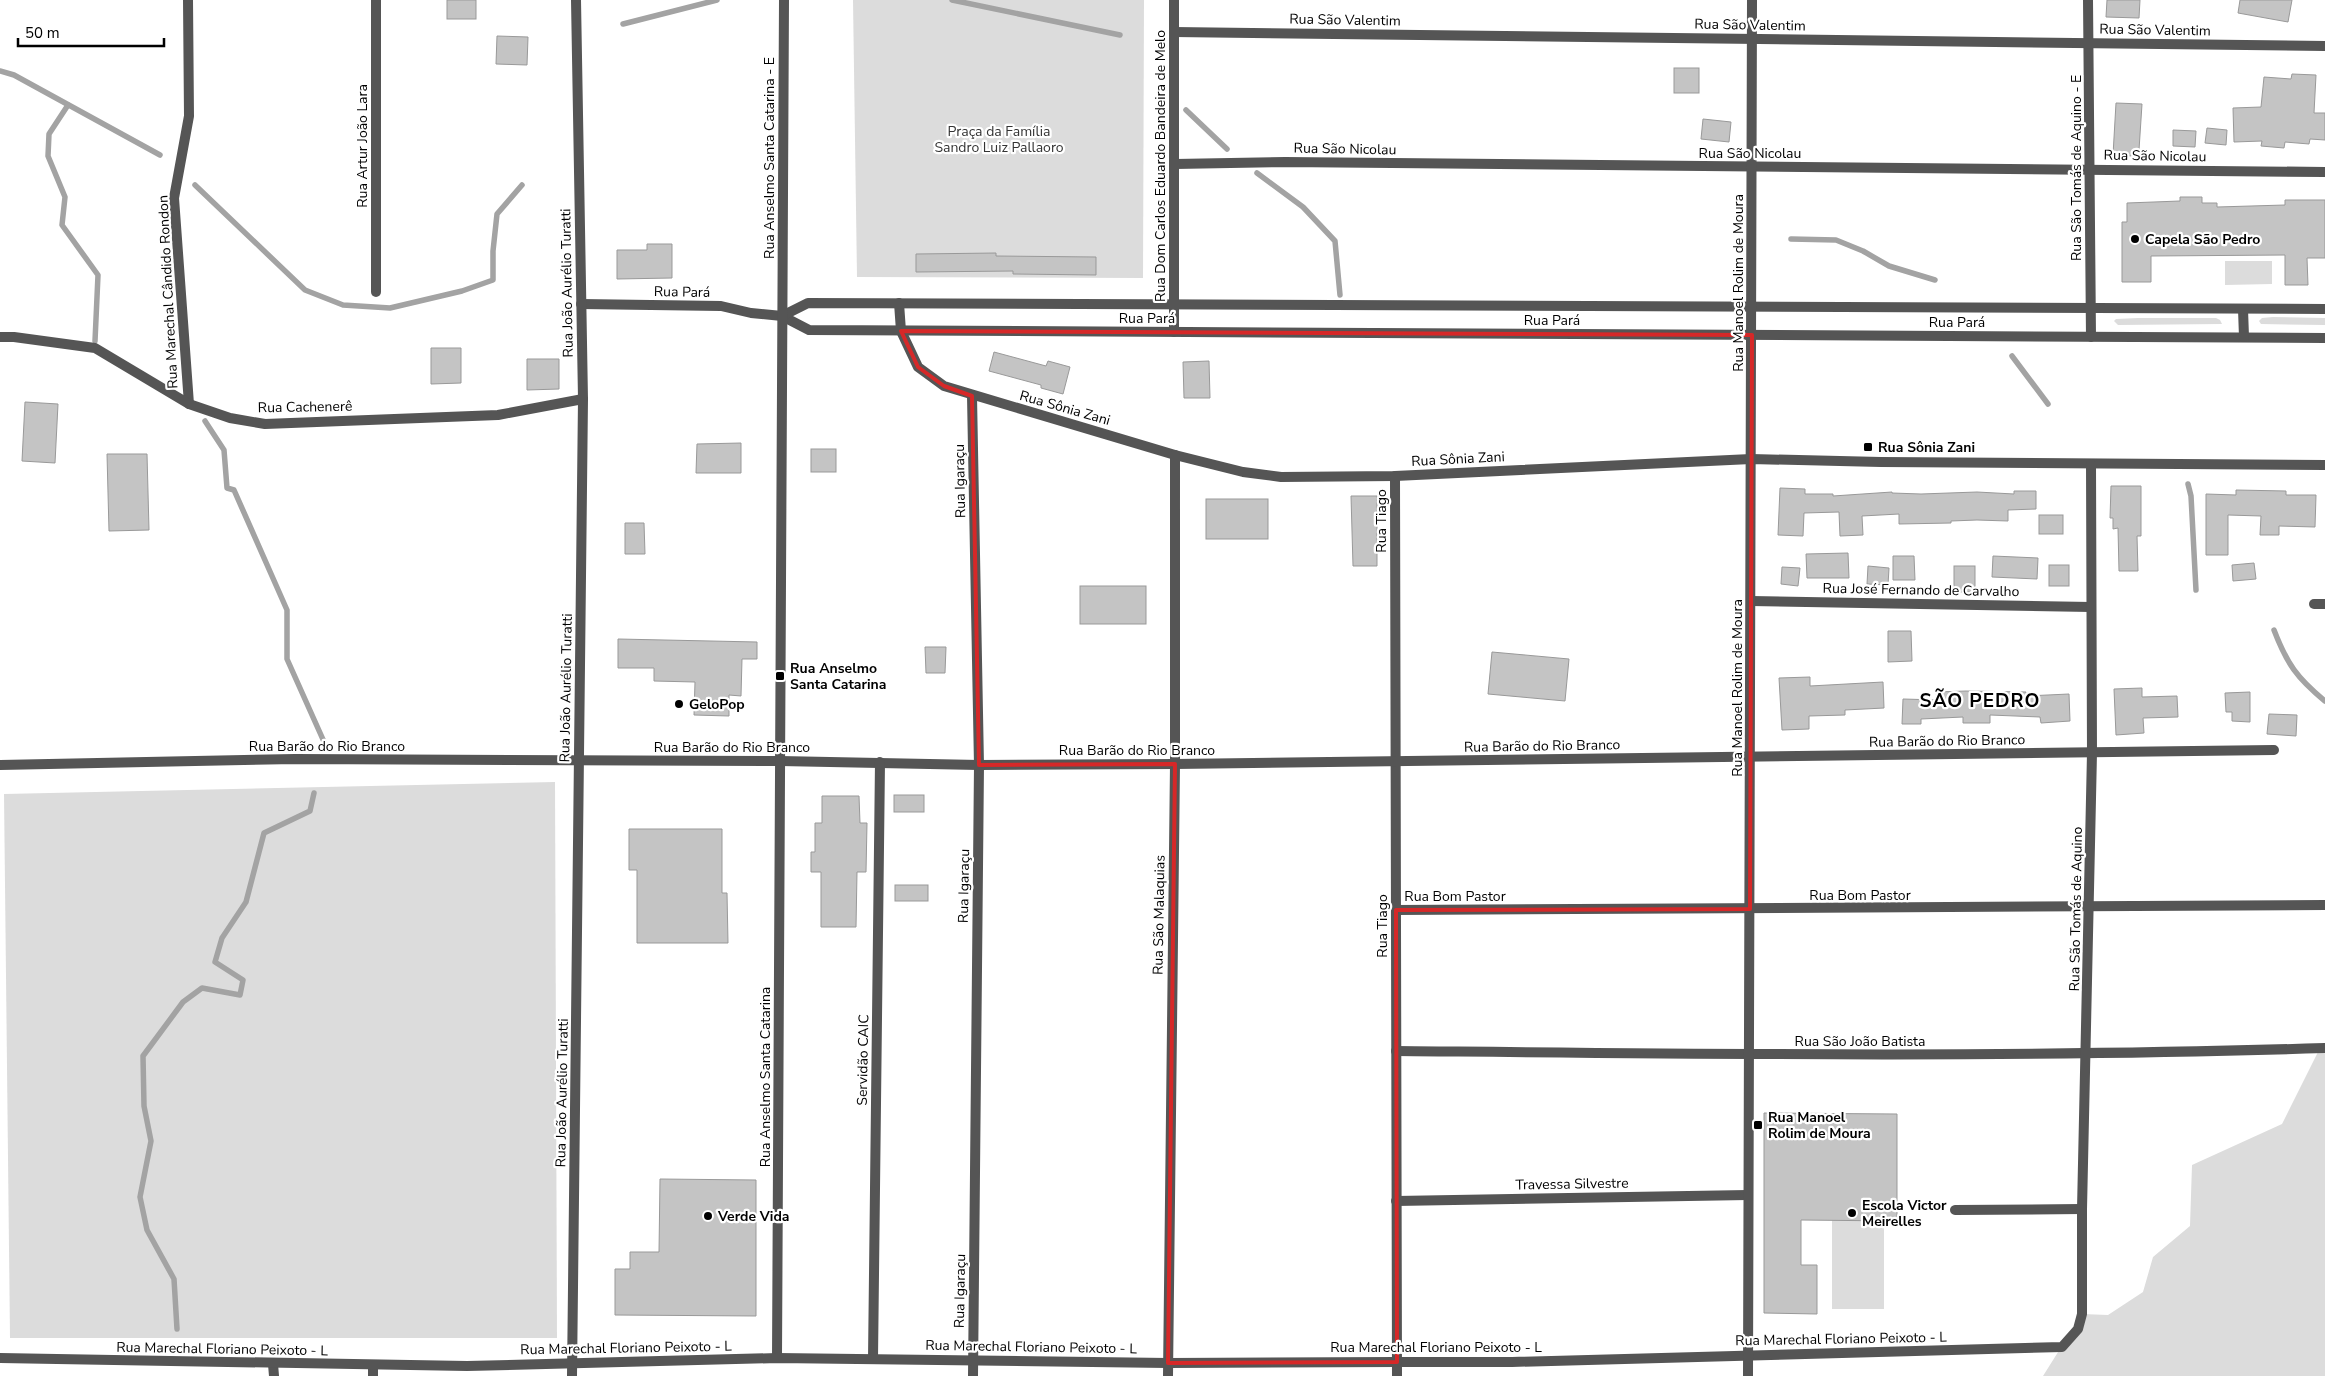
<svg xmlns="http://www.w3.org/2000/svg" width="2325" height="1376" font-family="'Nunito Sans',sans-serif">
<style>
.green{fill:#dcdcdc}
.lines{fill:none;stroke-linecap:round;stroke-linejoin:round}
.stream{stroke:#a3a3a3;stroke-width:5.5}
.building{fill:#c4c4c4;stroke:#999}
.minor{stroke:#555;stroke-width:10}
.tertiary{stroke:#555;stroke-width:10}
.marked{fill:none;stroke:#d62828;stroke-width:4;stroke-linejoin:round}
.poi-dot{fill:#000;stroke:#fff;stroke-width:2}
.labels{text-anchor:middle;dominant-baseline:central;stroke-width:4.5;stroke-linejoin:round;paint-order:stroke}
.street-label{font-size:14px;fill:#000;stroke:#fff}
.park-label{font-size:14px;fill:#333;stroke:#fff}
.poi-label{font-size:14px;font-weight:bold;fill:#000;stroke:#fff;text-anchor:start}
.district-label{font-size:19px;font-weight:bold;letter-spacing:1px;fill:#000;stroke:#fff}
</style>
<rect width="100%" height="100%" fill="#fff"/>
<g class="green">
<path d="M853 0H1144L1143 278 857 277Z"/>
<path d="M2225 261H2272V284L2225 285Z"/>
<path d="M2273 317 2325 318V325L2261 324 2259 321 2262 318Z"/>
<path d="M2138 318H2216L2220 320 2222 324 2118 325 2114 321 2116 319Z"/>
<path d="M555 782 557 1338H10L4 794Z"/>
<path d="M2320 1048H2325V1376H2043L2082 1314 2108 1315 2143 1292 2153 1257 2190 1226 2192 1165 2282 1124Z"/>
<path d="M1832 1220 1884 1221V1309H1832Z"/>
</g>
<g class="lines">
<g class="stream">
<path d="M952 0 1120 35"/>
<path d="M623 24 717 0"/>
<path d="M0 71 14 75 160 155"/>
<path d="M68 105 49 134 48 156 65 197 62 225 98 275 95 341"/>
<path d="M1186 110 1227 149"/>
<path d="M1257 173 1303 207 1335 241 1340 295"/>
<path d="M195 185 305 290 343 305 390 308 462 291 493 280V251L497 214 522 185"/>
<path d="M1791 239 1836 240 1863 251 1889 266 1935 280"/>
<path d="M2012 356 2048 404"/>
<path d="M205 421 224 450 227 488 234 490 287 610V659L325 744"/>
<path d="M2188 484 2191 496 2196 590"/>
<path d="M2274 630C2287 664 2297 678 2325 701"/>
<path d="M177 1329 174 1279 147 1230 140 1197 151 1141 144 1106 143 1056 183 1002 202 988 240 995 243 980 215 962 222 938 246 902 264 833 310 811 314 793"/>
</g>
</g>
<g class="building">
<rect x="447" y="0" width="29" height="19"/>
<path d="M2107 0H2140L2139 18 2106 17Z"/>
<path d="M2240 0H2292L2288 22 2238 13Z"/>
<path d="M497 36 528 37 527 65 496 64Z"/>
<rect x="1674" y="68" width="25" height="25"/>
<path d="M2292 74 2316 75 2314 113H2325V140L2310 139 2309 144 2285 142 2284 148 2261 146 2262 141 2234 142 2233 108 2261 107 2264 77 2291 79Z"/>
<path d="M2116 103 2142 104 2139 150H2133V156L2113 155Z"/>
<path d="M1703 119 1731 122 1729 142 1701 139Z"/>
<path d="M2207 128 2227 130 2226 145 2205 143Z"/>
<path d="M2173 130 2196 131 2195 147 2173 146Z"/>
<path d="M2180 197H2202V203H2217V207L2285 205V200H2325V258H2307L2308 285H2285V255L2151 256V282H2122V222H2127V203L2180 201Z"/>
<path d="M647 244H672V278L617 279V250H647Z"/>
<path d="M996 253V256L1096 257V275L1013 274V271L916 272V254Z"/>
<path d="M431 348H461V383L431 384Z"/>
<path d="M994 352 1046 366 1048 361 1070 367 1063 394 1041 388V385L989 371Z"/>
<path d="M527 359H559V389L527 390Z"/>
<path d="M1209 361 1210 398H1184L1183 362Z"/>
<path d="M25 402 58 404 55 463 22 461Z"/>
<path d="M741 443V473H696L697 444Z"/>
<rect x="811" y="449" width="25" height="23"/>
<path d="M107 454H147L149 530 109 531Z"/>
<path d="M2111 486H2141V536H2137L2138 571H2119L2118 528 2113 529V518H2110Z"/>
<path d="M1780 488 1805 489V494H1833V496L1892 492V493L1921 494 1977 492 2014 494V491H2036V509L2008 510V521L1977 520 1951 521V523L1899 524V514L1862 516 1863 535 1840 536 1839 512 1804 513 1803 536 1778 535Z"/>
<path d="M2236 490 2286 491V495H2316L2315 527 2279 526V535H2260L2261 516 2228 515V555H2206V494L2236 495Z"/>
<path d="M1351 496H1377V566H1353Z"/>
<rect x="1206" y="499" width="62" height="40"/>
<rect x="2039" y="515" width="24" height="19"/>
<path d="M625 523H644L645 554H625Z"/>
<path d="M1848 553 1849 578H1807L1806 554Z"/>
<path d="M1893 556H1914L1915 580H1893Z"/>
<path d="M1993 556 2038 558 2037 579 1992 577Z"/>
<path d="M2254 563 2256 579 2233 581 2232 565Z"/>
<rect x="2049" y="565" width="20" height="21"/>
<path d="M1868 566 1889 568 1888 585 1867 584Z"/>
<rect x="1954" y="566" width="21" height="26"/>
<path d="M1782 567 1800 568 1798 586 1781 584Z"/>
<rect x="1080" y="586" width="66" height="38"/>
<path d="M1888 631H1911L1912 661 1888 662Z"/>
<path d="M618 639 757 642V659H742L741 696 729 695V716L694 715 695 682 654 681V668H618Z"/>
<path d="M925 647H946L945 673H926Z"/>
<path d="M1492 652 1569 659 1565 701 1488 694Z"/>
<path d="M1810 677V686L1883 682 1884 708 1845 710V715L1809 716V729L1782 730 1779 678Z"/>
<path d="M2142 688V697L2177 696 2178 717 2143 718 2144 733 2116 735 2114 689Z"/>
<path d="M1966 691 2026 692V696L2069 694 2070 721 2041 723 2040 717 1990 715V723H1963V717L1921 719V724H1902L1903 699 1937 700 1936 692Z"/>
<path d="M2250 692V722L2232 721V712H2226L2225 693Z"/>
<path d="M2269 714 2297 715 2296 736 2267 734Z"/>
<rect x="894" y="795" width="30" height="17"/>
<path d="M822 796H859L860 823H867L866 872H857L856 927H821V872H811V852H815V823H822Z"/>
<path d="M629 829H722V893H727L728 943H637V870H629Z"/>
<rect x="895" y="885" width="33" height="16"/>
<path d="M1764 1113 1897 1114V1221L1801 1220V1265H1817V1314L1764 1313Z"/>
<path d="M660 1179 756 1180V1316L615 1315V1269H630V1252H659Z"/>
</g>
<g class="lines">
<g class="minor">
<path d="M188 0 189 116 174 198 189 404"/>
<path d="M2088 0 2091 337"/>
<path d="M1174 32 2325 46"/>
<path d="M1175 164 1285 162 2325 172"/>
<path d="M376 292V0"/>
<path d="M899 303 901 331 918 367 944 386 1175 455 1243 472 1281 477 1395 476 1751 459 1881 462 2325 465"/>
<path d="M581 304 721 306 751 313 782 316 809 330 2325 338"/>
<path d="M2243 309 2244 337"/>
<path d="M782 316 808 303 2325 309"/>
<path d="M1174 332V0"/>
<path d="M0 337H14L95 348 189 404 230 418 265 424 498 415 583 399"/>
<path d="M972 396 979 765 973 1376"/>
<path d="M1395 476 1397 1376"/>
<path d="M1751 601 2091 607"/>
<path d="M2314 604H2325"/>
<path d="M0 765 295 759 780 761 979 765 1175 764 2274 750"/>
<path d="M1396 910 2325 905"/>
<path d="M1396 1051C1706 1054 2015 1058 2325 1048"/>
<path d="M1396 1201 1748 1195"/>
<path d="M1955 1210 2082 1209"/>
<path d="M777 1358 784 0"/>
<path d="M873 1359 880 762"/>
<path d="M1397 1362H1512L2062 1347 2078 1329 2082 1314V1209L2092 753 2091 464"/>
<path d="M273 1364 274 1376"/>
<path d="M373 1365V1376"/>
<path d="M572 1376 583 399 576 0"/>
<path d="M1168 1376 1175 764V455"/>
<path d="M1748 1376 1752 0"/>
</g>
<path class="tertiary" d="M0 1358 467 1366 777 1358 1168 1363 1397 1362"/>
</g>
<path class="marked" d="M901 331 1752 335 1750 909 1396 910 1397 1362 1168 1363 1175 764 979 765 972 396 944 386 918 367Z"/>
<g class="poi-dot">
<circle cx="2135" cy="239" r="5"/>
<rect x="1863" y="442" width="10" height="10" rx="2.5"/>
<rect x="775" y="671" width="10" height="10" rx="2.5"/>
<circle cx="679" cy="704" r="5"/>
<rect x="1753" y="1120" width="10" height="10" rx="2.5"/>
<circle cx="1852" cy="1213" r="5"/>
<circle cx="708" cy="1216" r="5"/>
</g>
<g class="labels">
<g class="street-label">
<text transform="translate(1345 20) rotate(1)">Rua São Valentim</text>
<text transform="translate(1750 25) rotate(1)">Rua São Valentim</text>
<text transform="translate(2155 30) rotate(1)">Rua São Valentim</text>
<text transform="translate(362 146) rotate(-90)">Rua Artur João Lara</text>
<text transform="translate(1345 149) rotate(1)">Rua São Nicolau</text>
<text x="1750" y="153">Rua São Nicolau</text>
<text transform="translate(2155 156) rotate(1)">Rua São Nicolau</text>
<text transform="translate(769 158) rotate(-90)">Rua Anselmo Santa Catarina - E</text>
<text transform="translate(1160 166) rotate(-90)">Rua Dom Carlos Eduardo Bandeira de Melo</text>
<text transform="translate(2076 168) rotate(-90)">Rua São Tomás de Aquino - E</text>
<text transform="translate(567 283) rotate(-91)">Rua João Aurélio Turatti</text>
<text transform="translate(1738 283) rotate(-90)">Rua Manoel Rolim de Moura</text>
<text transform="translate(168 292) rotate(-93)">Rua Marechal Cândido Rondon</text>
<text transform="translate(682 292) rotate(1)">Rua Pará</text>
<text x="1147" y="318">Rua Pará</text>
<text x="1552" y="320">Rua Pará</text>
<text x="1957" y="322">Rua Pará</text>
<text transform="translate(305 407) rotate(-1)">Rua Cachenerê</text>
<text transform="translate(1065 408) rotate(16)">Rua Sônia Zani</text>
<text transform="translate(1458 459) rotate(-3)">Rua Sônia Zani</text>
<text transform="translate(960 481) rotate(-91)">Rua Igaraçu</text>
<text transform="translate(1381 521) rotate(-90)">Rua Tiago</text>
<text transform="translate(1921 590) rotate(1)">Rua José Fernando de Carvalho</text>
<text transform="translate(566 688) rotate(-89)">Rua João Aurélio Turatti</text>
<text transform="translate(1737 688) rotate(-90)">Rua Manoel Rolim de Moura</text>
<text transform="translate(1947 741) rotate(-1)">Rua Barão do Rio Branco</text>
<text x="327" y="746">Rua Barão do Rio Branco</text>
<text transform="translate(1542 746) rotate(-1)">Rua Barão do Rio Branco</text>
<text x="732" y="747">Rua Barão do Rio Branco</text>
<text x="1137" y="750">Rua Barão do Rio Branco</text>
<text transform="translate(964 886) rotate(-89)">Rua Igaraçu</text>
<text x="1860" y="895">Rua Bom Pastor</text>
<text x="1455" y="896">Rua Bom Pastor</text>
<text transform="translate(2076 909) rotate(-89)">Rua São Tomás de Aquino</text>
<text transform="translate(1159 915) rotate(-89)">Rua São Malaquias</text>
<text transform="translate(1382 926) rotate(-90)">Rua Tiago</text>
<text x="1860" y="1041">Rua São João Batista</text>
<text transform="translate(863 1060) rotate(-89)">Servidão CAIC</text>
<text transform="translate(765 1077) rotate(-90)">Rua Anselmo Santa Catarina</text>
<text transform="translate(562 1093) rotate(-89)">Rua João Aurélio Turatti</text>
<text transform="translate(1572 1184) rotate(-1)">Travessa Silvestre</text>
<text transform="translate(960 1291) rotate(-89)">Rua Igaraçu</text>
<text transform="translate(1841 1339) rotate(-1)">Rua Marechal Floriano Peixoto - L</text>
<text transform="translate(1031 1347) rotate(1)">Rua Marechal Floriano Peixoto - L</text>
<text x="1436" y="1347">Rua Marechal Floriano Peixoto - L</text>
<text transform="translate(626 1348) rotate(-1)">Rua Marechal Floriano Peixoto - L</text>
<text transform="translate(222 1349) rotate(1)">Rua Marechal Floriano Peixoto - L</text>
</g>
<g class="park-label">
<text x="999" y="131">Praça da Família<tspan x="999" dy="16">Sandro Luiz Pallaoro</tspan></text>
</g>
<g class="poi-label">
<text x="2145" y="239">Capela São Pedro</text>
<text x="1878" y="447">Rua Sônia Zani</text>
<text x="790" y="668">Rua Anselmo<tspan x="790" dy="16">Santa Catarina</tspan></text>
<text x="689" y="704">GeloPop</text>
<text x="1768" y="1117">Rua Manoel<tspan x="1768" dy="16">Rolim de Moura</tspan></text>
<text x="1862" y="1205">Escola Victor<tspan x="1862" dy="16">Meirelles</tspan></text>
<text x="718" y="1216">Verde Vida</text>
</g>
<g class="district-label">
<text x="1980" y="701">SÃO PEDRO</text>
</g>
</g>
<path d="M18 38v8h146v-8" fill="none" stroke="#000000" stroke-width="2.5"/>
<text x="25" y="38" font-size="15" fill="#000000" stroke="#ffffff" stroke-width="4" paint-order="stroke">50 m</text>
</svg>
